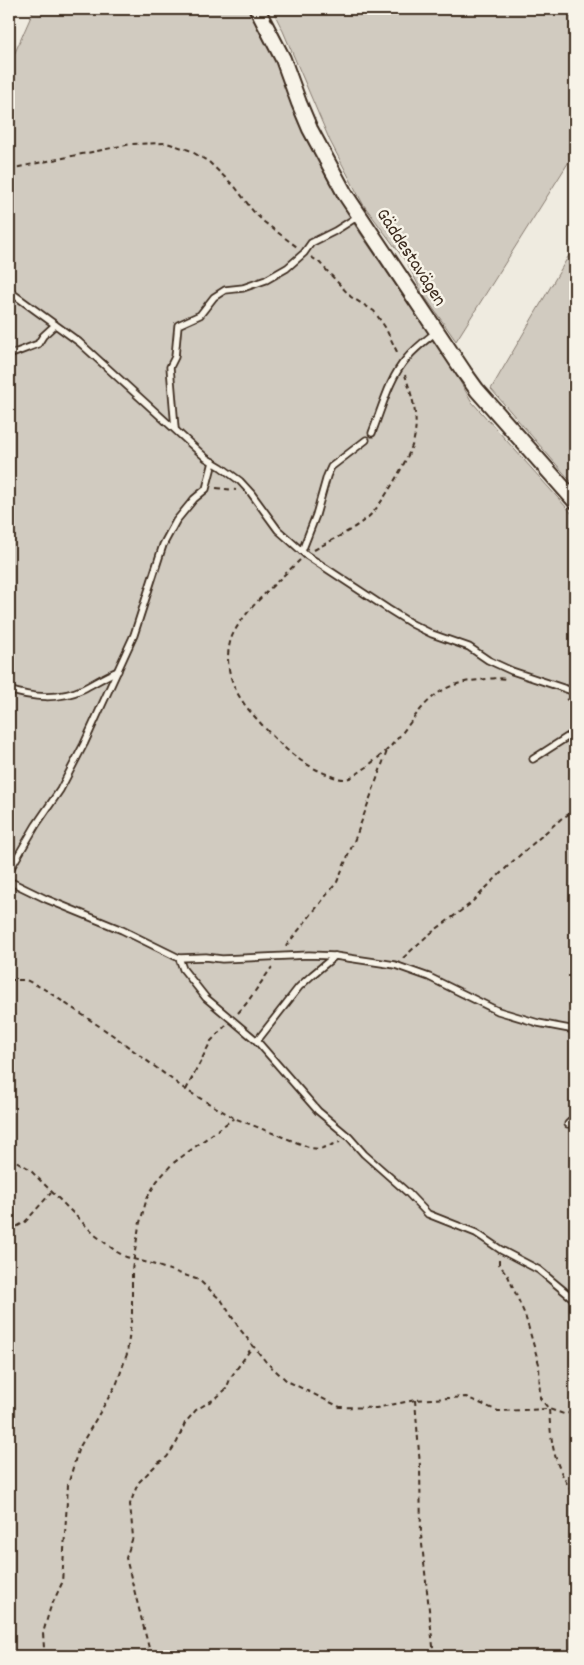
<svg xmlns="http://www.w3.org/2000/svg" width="584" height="1665" font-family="Dekko,sans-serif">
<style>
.green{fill:#d1cbc0;stroke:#867a6f}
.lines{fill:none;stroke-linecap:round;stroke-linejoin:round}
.service-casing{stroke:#3b2a1e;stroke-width:9}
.tertiary-casing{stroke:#3b2a1e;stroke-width:18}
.path{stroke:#3b2a1e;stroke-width:2;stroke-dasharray:5 4;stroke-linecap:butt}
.service{stroke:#f7f3e8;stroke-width:5.5}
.tertiary{stroke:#f7f3e8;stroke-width:14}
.labels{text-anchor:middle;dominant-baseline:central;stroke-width:5;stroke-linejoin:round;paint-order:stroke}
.street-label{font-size:19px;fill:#3b2a1e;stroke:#f7f3e8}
</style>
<rect width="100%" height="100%" fill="#efebe0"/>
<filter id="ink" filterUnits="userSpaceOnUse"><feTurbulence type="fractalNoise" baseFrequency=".02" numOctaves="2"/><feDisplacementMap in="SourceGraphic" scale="10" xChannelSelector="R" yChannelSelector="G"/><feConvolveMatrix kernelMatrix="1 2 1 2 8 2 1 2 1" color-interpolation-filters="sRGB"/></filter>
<g filter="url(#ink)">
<g class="green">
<path d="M32 9H251L278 60 325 175 356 227 452 368 472 402 575 517V1656H9V66L32 14Z"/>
<path d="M272 9H575V152L456 341 423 294 407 263 363 204 330 141 283 31Z"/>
<path d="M575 245V486L491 389Z"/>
</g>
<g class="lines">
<g class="service-casing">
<g id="service">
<path d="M9 18 12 9"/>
<path d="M9 291 79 342 206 458 221 467 240 481 251 493 278 530 306 555 388 609 412 624 432 634 469 647 488 660 512 671 575 692"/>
<path d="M9 355 38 344 43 336 55 325"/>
<path d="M175 428 170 367 175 357 178 325 200 315 214 297 225 290 243 288 266 280 287 268 304 253 311 243 335 231 360 215"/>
<path d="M372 433C382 408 389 378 407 358 415 348 426 340 436 332"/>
<path d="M302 551 316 515 327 476 331 467 366 440"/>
<path d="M9 690C32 698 60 700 83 689 95 683 105 676 118 671"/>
<path d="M533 759 575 732"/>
<path d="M9 871 36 825 60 790 84 744 134 635 163 545 176 521 194 499 206 489 213 462"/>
<path d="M9 881 46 899 122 930 179 958 206 957 222 959 309 955 335 956 395 965 429 977 498 1011 538 1023 575 1030"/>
<path d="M179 958 183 969 206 998 257 1041 318 1111 349 1137 364 1154 408 1193 428 1214 476 1233 501 1250 539 1270 575 1300"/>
<path d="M257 1041 299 987 312 975 335 956"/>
<path d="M568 1124 575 1117"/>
</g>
</g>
<g class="tertiary-casing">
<path id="tertiary" d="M257 9 283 59 299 103 310 129 345 194 464 372 477 390 575 501"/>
</g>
<g class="path">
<path d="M9 169 131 144 167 143 189 150 209 162 236 188 253 211 264 222 297 247"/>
<path d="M311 257 319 262 351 297 374 311 385 327 398 354"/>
<path d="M216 488 236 490"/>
<path d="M314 550C332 540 351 531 367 518 380 509 411 455 414 439 419 417 412 396 405 375"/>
<path d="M300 560C281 578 239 615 231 639 223 664 232 689 248 709 270 734 291 759 322 772 329 775 336 779 344 779 352 779 360 771 367 767 373 761 381 756 387 750 419 718 426 684 479 680 488 679 497 677 506 679"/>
<path d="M566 699 575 704"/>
<path d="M286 946 337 882 357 834 387 751"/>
<path d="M403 958 427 936 470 904 511 863 562 818 575 811"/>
<path d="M9 980H26L44 989 114 1036 186 1090 234 1118 311 1148 320 1149 340 1142"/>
<path d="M238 1013 246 1004 272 967"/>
<path d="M186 1090 211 1041 226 1025"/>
<path d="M9 1157 28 1168 95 1235 117 1252 126 1257 152 1264 199 1280 222 1301 239 1328 266 1362 287 1381 340 1407 376 1408 415 1400 466 1397 498 1411 549 1409C551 1445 554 1466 575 1496"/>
<path d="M9 1231 25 1222 51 1193"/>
<path d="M499 1260V1264L508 1276 525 1315 539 1364 540 1398 549 1409 564 1414 575 1412"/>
<path d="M415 1400 420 1466 421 1535 434 1656"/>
<path d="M46 1656 44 1648 43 1633 50 1609 62 1583 68 1485 78 1450 117 1383 127 1354 132 1314V1270L139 1226 147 1198 157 1181 172 1164 234 1118"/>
<path d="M151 1656 126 1558 133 1537 130 1504 138 1483 158 1463 167 1457 177 1442 185 1423 196 1410 216 1398 226 1389 231 1377 253 1346"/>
</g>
<use href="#service" class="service"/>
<use href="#tertiary" class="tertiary"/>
</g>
</g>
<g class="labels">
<g class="street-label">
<text transform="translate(410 258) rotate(57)">Gäddestavägen</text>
</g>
</g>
<rect width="584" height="1665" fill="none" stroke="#f7f3e8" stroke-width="30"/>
<rect x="15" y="15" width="554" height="1635" fill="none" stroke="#3b2a1e" stroke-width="2" filter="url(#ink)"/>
</svg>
